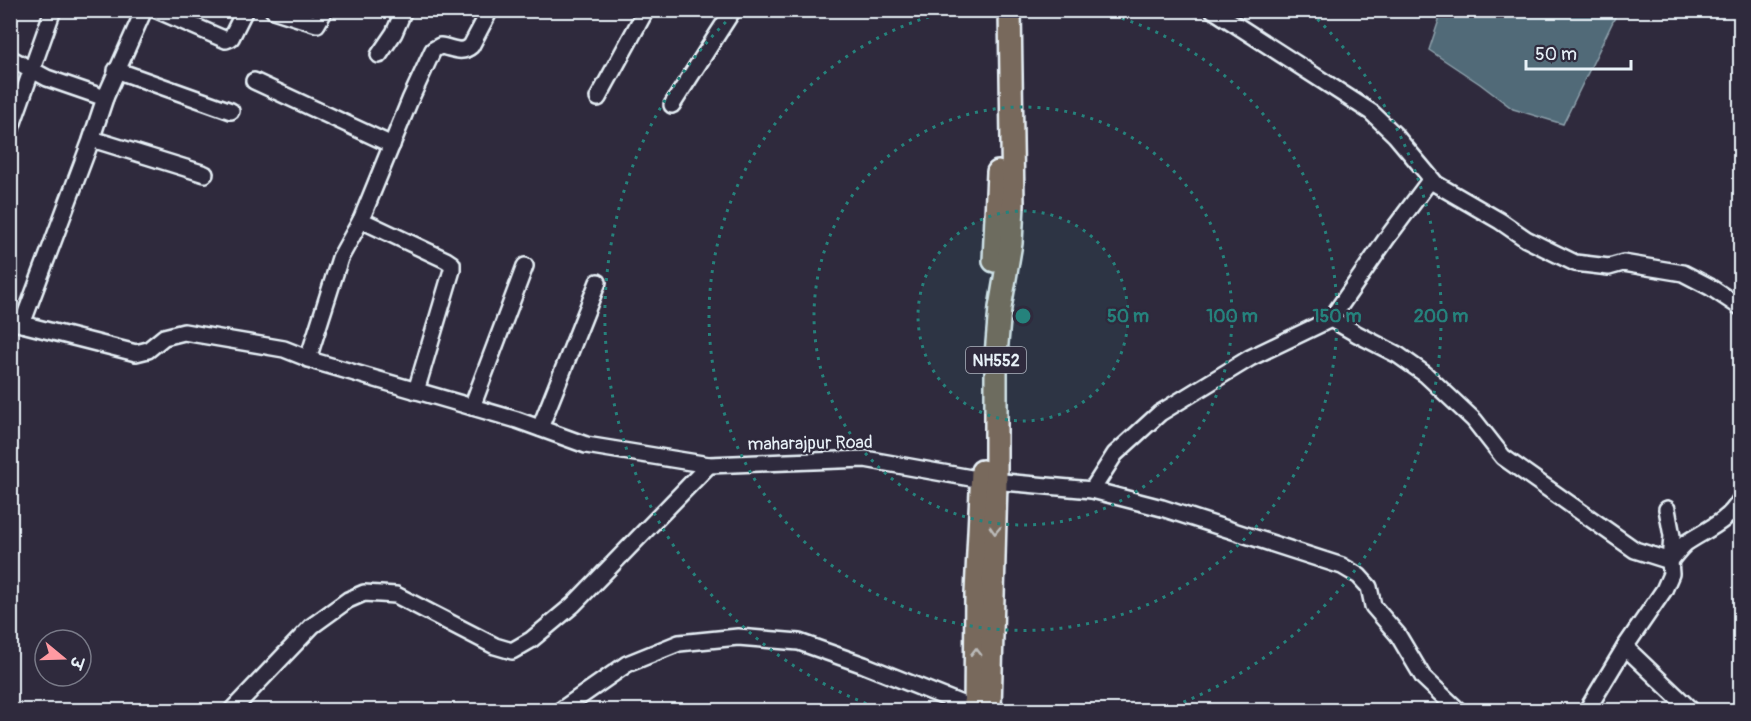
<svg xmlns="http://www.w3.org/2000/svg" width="1751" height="721" font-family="Pangolin,'Playpen Sans Deva',sans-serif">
<rect width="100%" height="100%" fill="#2f2a3d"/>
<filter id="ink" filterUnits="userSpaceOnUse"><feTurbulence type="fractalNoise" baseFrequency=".0167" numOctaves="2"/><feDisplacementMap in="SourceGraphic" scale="12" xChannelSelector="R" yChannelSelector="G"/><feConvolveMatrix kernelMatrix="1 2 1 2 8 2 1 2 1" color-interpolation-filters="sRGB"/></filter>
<g filter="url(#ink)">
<polygon fill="#516a78" stroke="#8da0ab" stroke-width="1.5" points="1442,11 1442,10 1618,11 1563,124 1513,109 1480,84 1429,50"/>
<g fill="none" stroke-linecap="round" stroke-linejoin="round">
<g stroke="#e8f1f8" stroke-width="20">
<g id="minor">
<polyline points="157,10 226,40 231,38 245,10"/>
<polyline points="273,10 317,24 325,10"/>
<polyline points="1213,10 1371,112 1395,135 1436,184 1500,221 1526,239 1575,263 1609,267 1623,263 1683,273 1710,287 1740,307"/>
<polyline points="379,55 394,33 404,10"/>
<polyline points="10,58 47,78 105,98"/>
<polyline points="116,70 231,111"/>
<polyline points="254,81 392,145"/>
<polyline points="598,98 646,10"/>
<polyline points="672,105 733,10"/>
<polyline points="10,131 53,10"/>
<polyline points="92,139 205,174"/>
<polyline points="361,220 446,260 452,264 452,270 416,391"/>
<path d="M1331 319 1357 334 1398 355 1425 374 1474 420 1503 457 1520 469 1635 550 1670 561C1675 555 1680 548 1686 543 1707 529 1728 522 1740 500"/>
<polyline points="10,321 136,353 148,350 164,337 184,332 284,349 317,362 517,420 586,445 709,465 865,459 982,480 1092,490 1115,454 1160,413 1250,358 1331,319 1387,238 1431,179"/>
<polyline points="22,324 90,143 105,98 144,10"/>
<path d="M308 359 340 258 361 220 410 100 433 50 440 46C451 47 461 55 471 46L490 10"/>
<polyline points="472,407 525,266"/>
<polyline points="540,428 598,282"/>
<polyline points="1092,490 1162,508 1342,566 1359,576 1369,587 1373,606 1398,635 1423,677 1458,710"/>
<polyline points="1625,647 1691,710"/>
<polyline points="232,710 312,626 348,600 364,593 396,595 495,646 512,651 531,640 573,605 709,465"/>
<polyline points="561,710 627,664 679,643 738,637 799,642 864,665 977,710"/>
<polyline points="1587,710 1625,647 1664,590 1671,574 1670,561 1672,536 1667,509"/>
</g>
</g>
<g stroke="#e8f1f8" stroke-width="26">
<g id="highway">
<polyline points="994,261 998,172"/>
<polyline points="975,710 976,593 982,471"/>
<polyline points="990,710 996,481 996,355 1000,308 1011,243 1013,205 1010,10"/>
</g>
</g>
<use href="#minor" stroke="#2f2a3d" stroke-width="15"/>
<use href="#highway" stroke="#78695c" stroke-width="21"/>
</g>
<defs><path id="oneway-chevron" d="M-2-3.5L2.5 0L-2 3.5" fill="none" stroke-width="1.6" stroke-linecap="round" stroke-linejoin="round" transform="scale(1.5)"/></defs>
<g stroke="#bbbbba">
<use href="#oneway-chevron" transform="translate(995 530) rotate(92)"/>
<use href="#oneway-chevron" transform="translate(976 652) rotate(-90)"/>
</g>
</g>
<circle cx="1023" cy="316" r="105" fill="#25827c" fill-opacity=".12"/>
<g fill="none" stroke="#25827c" stroke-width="3" stroke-dasharray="3 6">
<circle cx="1023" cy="316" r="105"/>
<circle cx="1023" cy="316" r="209"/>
<path d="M1096 11A314 314 0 1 1 950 11"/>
<path d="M883 710A418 418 0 0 1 735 13M1311 13A418 418 0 0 1 1163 710"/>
</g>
<g text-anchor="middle" stroke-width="4.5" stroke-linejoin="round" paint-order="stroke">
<rect fill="#2f2a3d" stroke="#b0b5c0" stroke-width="1.5" x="966" y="347" width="60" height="26" rx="4.5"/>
<g font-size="16" font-weight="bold" fill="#e8f1f8">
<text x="996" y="366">NH552</text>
</g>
<g font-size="18" fill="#e8f1f8" stroke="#2f2a3d">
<text transform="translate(810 443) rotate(-1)" y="6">maharajpur Road</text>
</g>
</g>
<circle cx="1023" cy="316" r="9" fill="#25827c" stroke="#2f2a3d" stroke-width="3"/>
<g font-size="18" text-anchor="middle" font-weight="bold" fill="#25827c" stroke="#2f2a3d" stroke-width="4.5" stroke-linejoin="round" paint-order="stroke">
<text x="1128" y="322">50 m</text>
<text x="1232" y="322">100 m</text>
<text x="1337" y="322">150 m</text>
<text x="1441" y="322">200 m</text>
</g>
<rect width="1751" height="721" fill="none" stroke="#2f2a3d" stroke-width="36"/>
<rect x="18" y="18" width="1715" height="685" fill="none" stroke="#e8f1f8" stroke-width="2" filter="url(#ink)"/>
<g transform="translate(63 658) rotate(109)"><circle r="28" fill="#2f2a3d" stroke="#797a88" stroke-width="1.5"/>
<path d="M0-4.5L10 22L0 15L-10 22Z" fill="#ff9aa2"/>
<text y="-9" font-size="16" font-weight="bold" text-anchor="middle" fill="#e8f1f8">उ</text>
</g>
<path d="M1526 60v9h105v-9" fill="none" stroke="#e8f1f8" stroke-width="3"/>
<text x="1535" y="60" font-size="18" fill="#e8f1f8" stroke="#2f2a3d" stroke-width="4.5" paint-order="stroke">50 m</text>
</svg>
